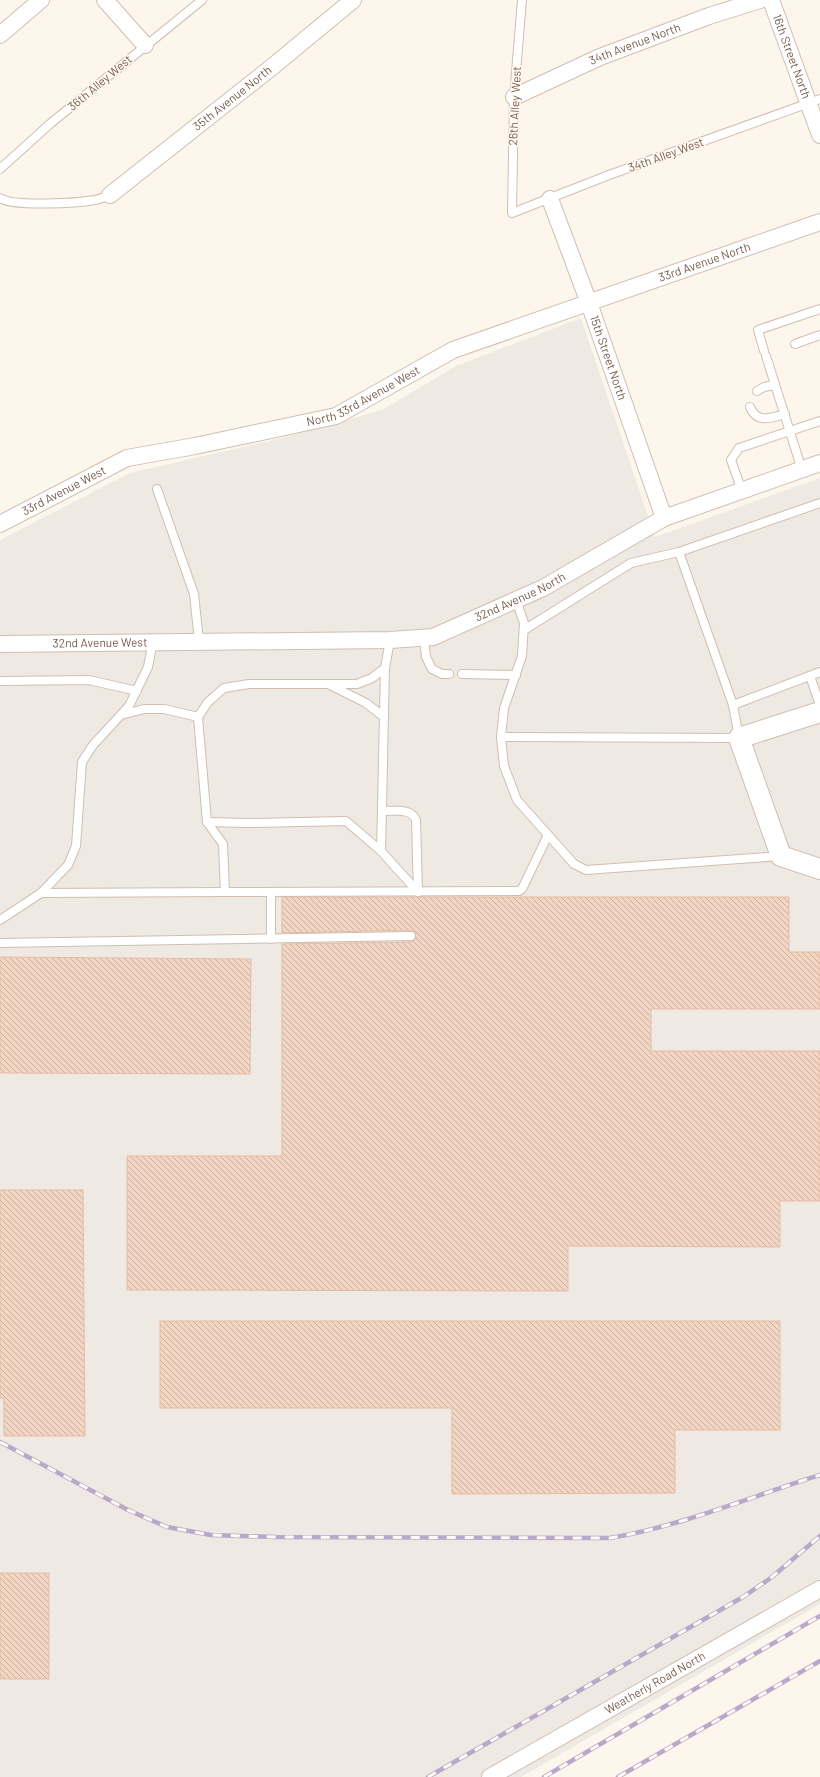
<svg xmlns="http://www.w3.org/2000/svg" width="820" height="1777" font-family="Barlow,sans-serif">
<defs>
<pattern id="building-back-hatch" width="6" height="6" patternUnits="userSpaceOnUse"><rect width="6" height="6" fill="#f3d5c3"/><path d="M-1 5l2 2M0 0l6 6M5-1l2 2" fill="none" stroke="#cab0a1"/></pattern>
</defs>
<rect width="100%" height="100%" fill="#fdf6ec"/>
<polygon fill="#efe9e4" points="581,318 655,537 820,478 820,1604 521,1777 0,1777 0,540 130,473 282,438 382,410 456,366"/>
<g fill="url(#building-back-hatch)" stroke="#e6bba3">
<polygon points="282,897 789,897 789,952 820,952 820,1009 651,1009 651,1051 820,1051 820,1201 780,1201 780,1247 568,1246 568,1291 127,1290 127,1156 282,1156 282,944 411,942 416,938 415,933 411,930 282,933"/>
<polygon points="0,957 251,959 250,1074 0,1073"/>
<polygon points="0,1190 83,1190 85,1436 4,1436 4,1398 0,1398"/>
<polygon points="160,1321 780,1321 780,1430 675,1430 675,1493 452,1494 452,1408 160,1408"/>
<rect x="0" y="1573" width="49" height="106"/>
</g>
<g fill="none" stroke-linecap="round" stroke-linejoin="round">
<g stroke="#d1beb0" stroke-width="10">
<g id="service">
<polyline points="522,0 514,97 512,213 609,175 820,99"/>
<polyline points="0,169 51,123 202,0"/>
<path d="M0 198C13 207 78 203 95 200 100 199 105 197 110 195"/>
<polyline points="795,344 820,335"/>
<polyline points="764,351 758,330 820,309"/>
<polyline points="766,356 802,470"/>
<polyline points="757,391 764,387 775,385"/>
<path d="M750 407C757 424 771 418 785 414"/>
<polyline points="157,489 194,594 199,641"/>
<polyline points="742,491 731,460 739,448 820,421"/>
<polyline points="679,552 820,503"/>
<polyline points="516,600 524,623 522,656 504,708 501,737 504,766 517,800 574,864 586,870 781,856"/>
<polyline points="424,638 426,657 432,669 442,674 449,674"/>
<path d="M390 640 385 668 382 808 385 811C397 811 411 808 416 820L418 892"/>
<polyline points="385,668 372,678 357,684 249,684 224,688 208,702 198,717 207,822 223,844 225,892 519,891 522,889 548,835"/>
<polyline points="462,674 516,675"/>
<polyline points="810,676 820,705"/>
<polyline points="0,681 89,680 137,691"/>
<polyline points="330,685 366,703 384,717"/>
<polyline points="733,705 820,672"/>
<polyline points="121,715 144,709 164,709 198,717"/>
<polyline points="501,737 739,738 733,705 679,552 631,563 524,630"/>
<polyline points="207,822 249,823 346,821 381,851 418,892"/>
<polyline points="381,851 382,808"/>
<polyline points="41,893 225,892"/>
<polyline points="0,920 41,893 68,865 76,846 82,762 93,745 129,706 148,667 153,641"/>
<polyline points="271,939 271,892"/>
<polyline points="0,943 411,936"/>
</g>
</g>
<g stroke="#d1beb0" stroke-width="18">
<g id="minor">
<polyline points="105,0 145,45"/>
<path id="s1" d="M771 0 820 135"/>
<polyline points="0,35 41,0"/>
<path id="s2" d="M514 97 600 57 709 16 760 0"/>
<path id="s3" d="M110 195 272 67 353 0"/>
<path id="s4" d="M550 199 589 303 664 518"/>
<path id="s5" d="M0 524 127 458 195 446 336 416 453 350 820 222"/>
<path id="s6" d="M0 644 390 640 433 637 543 588 664 518 820 463"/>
<path id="s7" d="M490 1777 820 1589"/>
</g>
</g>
<g stroke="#d1beb0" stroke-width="22">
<polyline id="tertiary" points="820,712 739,738 781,856 820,869"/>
</g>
<use href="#service" stroke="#fff" stroke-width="8"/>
<use href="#minor" stroke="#fff" stroke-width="16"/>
<use href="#tertiary" stroke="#fff" stroke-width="20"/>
<g stroke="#b9a8c9" stroke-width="4.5">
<g id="rail">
<path d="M0 1442 128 1510 167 1527 211 1535 275 1537 610 1538C682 1526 750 1497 820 1475"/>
<polyline points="428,1777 743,1597 772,1577 820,1536"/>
<polyline points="544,1777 820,1616"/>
<polyline points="618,1777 820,1661"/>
</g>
</g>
<use href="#rail" stroke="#fffaf3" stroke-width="3" stroke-dasharray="9" stroke-linecap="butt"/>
</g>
<g text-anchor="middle" stroke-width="3" stroke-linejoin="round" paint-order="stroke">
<g font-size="12" fill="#7a5c4d" stroke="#fffaf3">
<text dy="4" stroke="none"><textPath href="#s2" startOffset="132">34th Avenue North</textPath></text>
<text dy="4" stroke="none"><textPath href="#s1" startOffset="60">16th Street North</textPath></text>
<text transform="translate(100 83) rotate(-40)" y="4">36th Alley West</text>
<text dy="4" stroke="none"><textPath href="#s3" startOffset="156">35th Avenue North</textPath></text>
<text transform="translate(515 106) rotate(-87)" y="4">26th Alley West</text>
<text transform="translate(666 155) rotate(-20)" y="4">34th Alley West</text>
<text dy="4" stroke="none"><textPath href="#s5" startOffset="757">33rd Avenue North</textPath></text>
<text dy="4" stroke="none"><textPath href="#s4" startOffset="169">15th Street North</textPath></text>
<text dy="4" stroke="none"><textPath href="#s5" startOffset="389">North 33rd Avenue West</textPath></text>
<text dy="4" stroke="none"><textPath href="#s5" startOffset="72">33rd Avenue West</textPath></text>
<text dy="4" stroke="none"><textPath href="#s6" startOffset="529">32nd Avenue North</textPath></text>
<text dy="4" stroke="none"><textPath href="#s6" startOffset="100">32nd Avenue West</textPath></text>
<text dy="4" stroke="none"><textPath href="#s7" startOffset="190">Weatherly Road North</textPath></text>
</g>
</g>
</svg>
